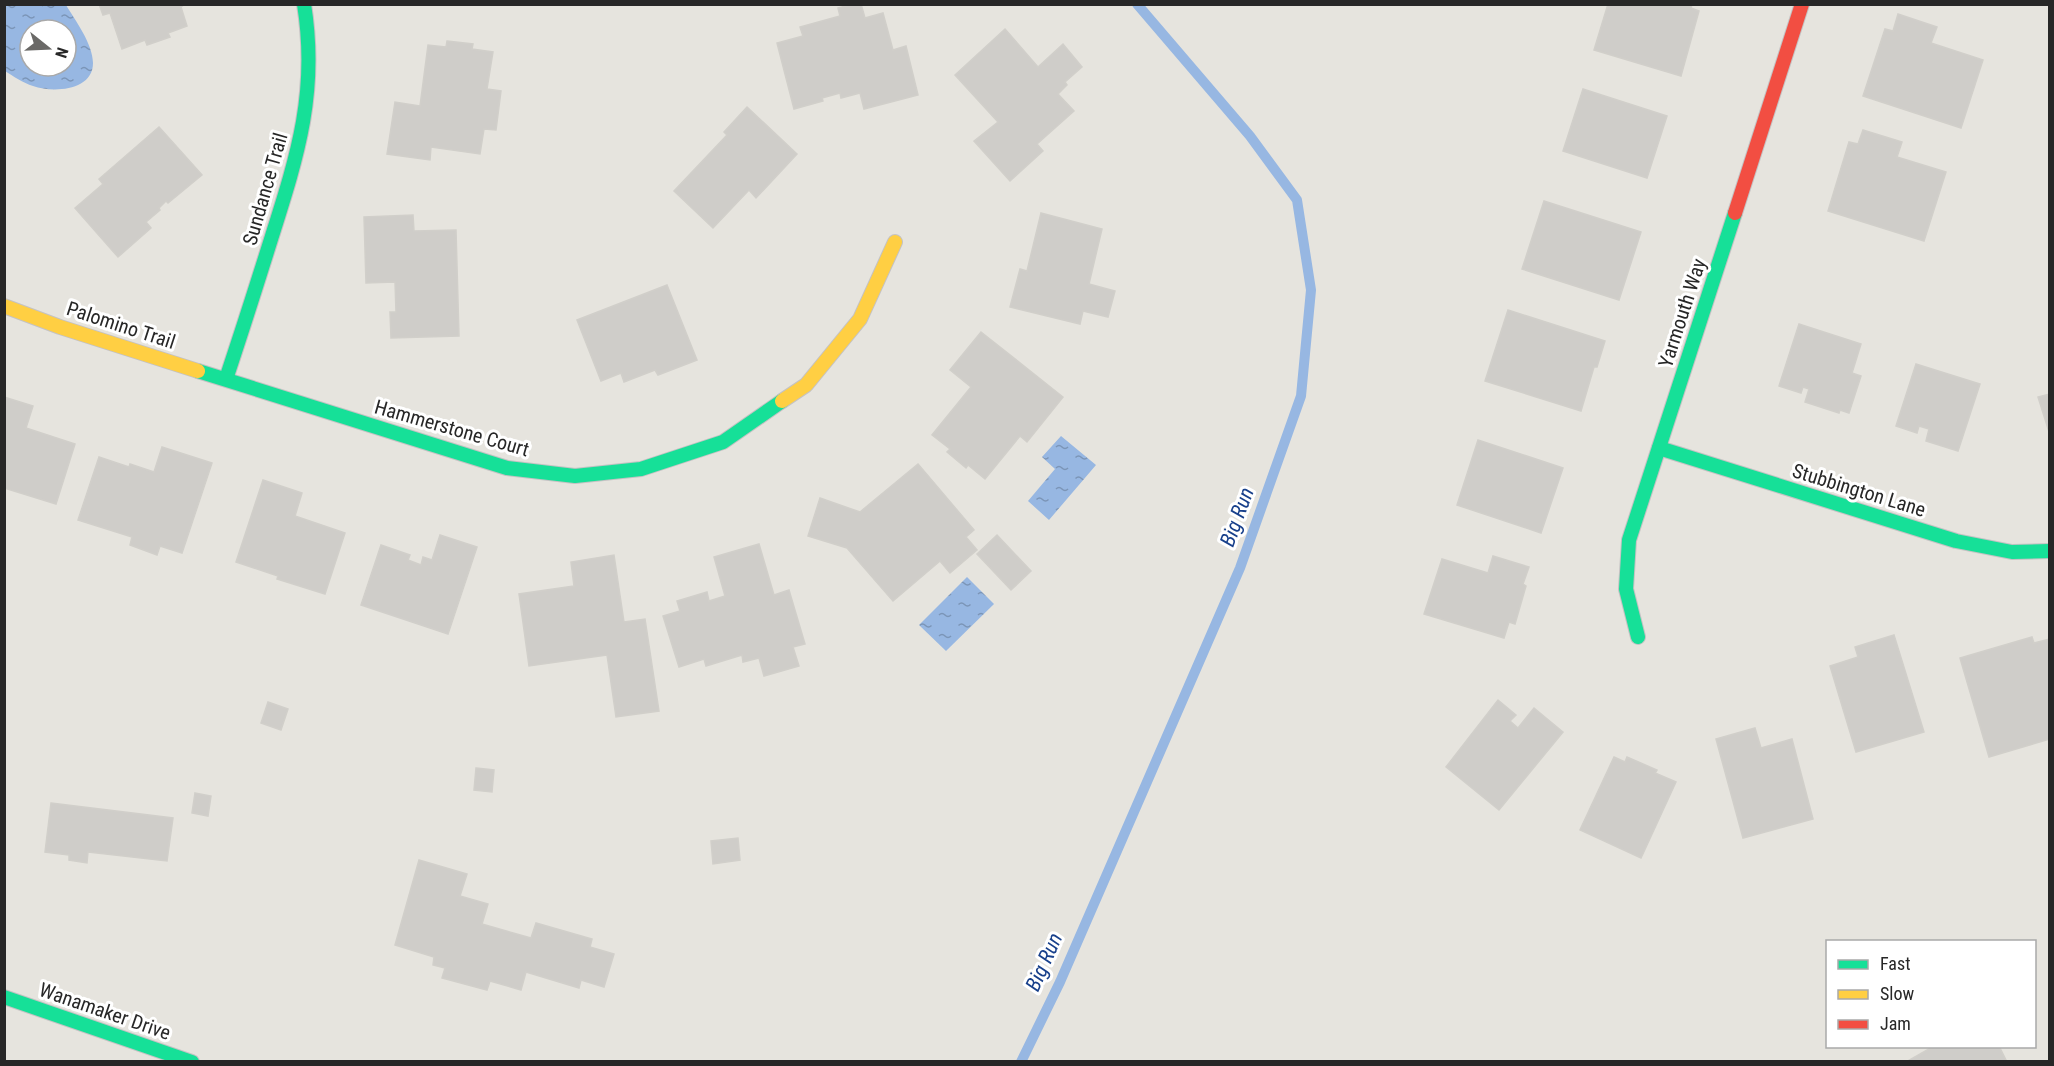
<svg xmlns="http://www.w3.org/2000/svg" width="2054" height="1066" font-family="'Roboto Condensed',sans-serif">
<defs>
<pattern id="water-ripples" width="26" height="14" patternUnits="userSpaceOnUse" patternTransform="scale(1.5)"><rect width="26" height="14" fill="#97b7e2"/><path d="M2 4q2-2 4 0t4 0M15 11q2-2 4 0t4 0" fill="none" stroke="#7b95b7"/></pattern>
</defs>
<rect width="100%" height="100%" fill="#e6e4de"/>
<g fill="url(#water-ripples)" fill-rule="evenodd">
<path d="M5 4 66 5C75 20 93 44 93 63 93 91 53 93 33 86 23 83 13 76 5 71ZM30 30H66V66H30Z"/>
<polygon points="1061,436 1096,465 1049,520 1028,501 1055,469 1042,457"/>
<polygon points="967,577 994,604 946,651 919,625"/>
</g>
<g fill="none" stroke-linecap="round" stroke-linejoin="round">
<polyline stroke="#97b7e2" stroke-width="10" points="1021,1062 1060,982 1240,568 1301,396 1311,290 1297,200 1250,136 1137,4"/>
</g>
<g fill="#cfcdc9" stroke="#d1cfca" stroke-width="1.5">
<polygon points="99,4 185,4 181,7 187,26 168,33 170,37 147,45 145,40 122,49 110,13 103,15"/>
<polygon points="853,4 861,4 865,18 883,13 893,50 906,46 918,95 864,109 860,93 841,98 840,93 822,98 823,101 794,109 777,43 803,36 800,27 840,16 838,8"/>
<polygon points="1608,4 1692,4 1691,8 1699,11 1681,76 1594,50"/>
<polygon points="1898,14 1937,27 1931,43 1983,60 1961,128 1863,96 1885,29 1893,31"/>
<polygon points="1005,29 1038,67 1063,44 1082,67 1065,82 1067,85 1058,94 1074,111 1037,144 1043,151 1010,181 974,141 998,122 955,75"/>
<polygon points="447,41 473,44 472,49 493,52 487,89 501,91 496,130 484,129 480,154 431,147 430,160 387,154 395,102 420,106 428,45 446,47"/>
<polygon points="1583,89 1667,116 1647,178 1563,151"/>
<polygon points="747,107 797,154 756,198 749,190 713,228 674,191 727,135 724,132"/>
<polygon points="159,127 202,175 168,203 166,201 159,208 160,210 146,222 151,228 118,257 75,208 103,184 99,179"/>
<polygon points="1863,130 1902,142 1897,157 1946,172 1924,241 1828,211 1849,142 1858,144"/>
<polygon points="1544,201 1641,232 1619,300 1522,269"/>
<polygon points="1041,213 1102,229 1089,284 1115,291 1108,317 1083,311 1080,324 1010,307 1020,269 1027,271"/>
<polygon points="413,215 414,231 456,230 459,336 391,338 390,312 396,312 395,282 366,283 364,217"/>
<polygon points="667,285 697,360 658,375 655,370 624,382 621,373 601,381 577,320"/>
<polygon points="1508,310 1605,341 1597,367 1594,367 1581,411 1485,381"/>
<polygon points="1799,324 1861,344 1852,373 1861,376 1849,413 1840,410 1839,413 1805,402 1809,389 1803,387 1801,393 1779,386"/>
<polygon points="981,332 1063,397 1027,442 1020,436 985,479 968,465 966,468 947,452 950,449 932,435 971,387 950,370"/>
<polygon points="1916,364 1980,384 1958,451 1926,441 1929,429 1919,426 1917,433 1896,426"/>
<polygon points="2050,394 2050,435 2038,397"/>
<polygon points="4,397 33,406 26,428 75,444 56,504 4,488"/>
<polygon points="1478,440 1563,468 1541,533 1457,505"/>
<polygon points="162,447 212,463 182,553 160,546 157,555 130,545 132,537 78,520 99,457 129,467 130,464 154,472"/>
<polygon points="918,464 974,530 966,537 977,550 950,573 940,561 893,601 847,548 808,536 820,498 860,512"/>
<polygon points="263,480 302,493 295,516 345,533 325,594 277,579 278,576 236,562"/>
<polygon points="440,535 477,547 448,634 361,605 381,545 410,555 408,560 421,565 423,557 432,560"/>
<polygon points="997,535 1031,571 1011,590 977,554"/>
<polygon points="759,544 774,595 789,590 805,644 793,647 799,666 764,676 759,658 743,662 742,655 706,666 704,659 679,667 663,616 680,611 677,601 707,592 709,601 725,596 714,557"/>
<polygon points="614,555 624,622 645,619 659,711 616,717 607,655 529,666 519,594 574,586 571,562"/>
<polygon points="1493,556 1529,567 1523,584 1526,586 1515,624 1509,622 1504,638 1424,614 1442,559 1488,573"/>
<polygon points="1894,635 1924,732 1856,752 1830,666 1858,657 1855,647"/>
<polygon points="2032,637 2034,643 2050,639 2050,739 1989,757 1960,658"/>
<polygon points="1498,700 1516,715 1510,721 1518,728 1534,708 1563,732 1499,810 1446,767"/>
<polygon points="268,702 288,709 281,730 261,723"/>
<polygon points="1755,728 1761,748 1792,739 1813,819 1743,838 1716,739"/>
<polygon points="1614,757 1625,762 1627,757 1657,770 1655,773 1676,782 1641,858 1580,830"/>
<polygon points="476,768 494,770 492,792 474,790"/>
<polygon points="195,793 211,796 208,816 192,813"/>
<polygon points="51,803 173,818 167,861 88,852 87,863 69,860 69,855 45,852"/>
<polygon points="738,838 740,860 713,864 711,841"/>
<polygon points="419,860 467,874 460,896 488,904 482,924 531,938 536,923 592,939 590,947 614,954 604,987 581,980 579,988 526,972 521,990 490,981 487,990 442,978 445,968 433,965 434,957 395,945"/>
<polygon points="1934,1046 1999,1046 2007,1062 1906,1062"/>
</g>
<g fill="none" stroke-linecap="round" stroke-linejoin="round">
<g stroke="#c4c2c3" stroke-width="16">
<g id="fast">
<polyline points="198,371 507,468 575,476 641,469 723,442 782,401"/>
<path d="M226 379C242 331 257 284 272 236 298 154 318 91 304 4"/>
<polyline points="1659,448 1956,541 2012,552 2050,551"/>
<polyline points="1638,637 1626,589 1629,540 1735,213"/>
<polyline points="4,997 192,1062"/>
</g>
</g>
<g stroke="#c4c2c3" stroke-width="16">
<g id="slow">
<polyline points="4,306 60,327 198,371"/>
<polyline points="782,401 806,385 860,319 895,242"/>
</g>
</g>
<g stroke="#c4c2c3" stroke-width="16">
<polyline id="jam" points="1735,213 1802,4"/>
</g>
<use href="#fast" stroke="#16e098" stroke-width="14"/>
<use href="#slow" stroke="#ffcf43" stroke-width="14"/>
<use href="#jam" stroke="#f24e42" stroke-width="14"/>
</g>
<g text-anchor="middle" stroke-width="6" stroke-linejoin="round" paint-order="stroke">
<g font-size="20" fill="#272727" stroke="#fff">
<text transform="translate(265 189) rotate(-74)" y="7">Sundance Trail</text>
<text transform="translate(1682 313) rotate(-72)" y="7">Yarmouth Way</text>
<text transform="translate(121 325) rotate(18)" y="7">Palomino Trail</text>
<text transform="translate(452 428) rotate(16)" y="7">Hammerstone Court</text>
<text transform="translate(1859 490) rotate(17)" y="7">Stubbington Lane</text>
<text transform="translate(105 1011) rotate(19)" y="7">Wanamaker Drive</text>
</g>
<g font-size="21" font-style="italic" fill="#18408b" stroke="#fff">
<text transform="translate(1237 517) rotate(-70)" y="7">Big Run</text>
<text transform="translate(1044 962) rotate(-66)" y="7">Big Run</text>
</g>
</g>
<rect width="2054" height="1066" fill="none" stroke="#272727" stroke-width="12"/>
<rect x="1826" y="940" width="210" height="108" fill="#ffffff" stroke="#a9a9a9" stroke-width="1.5"/>
<rect x="1838" y="960" width="30" height="9" fill="#16e098" stroke="#a9a9a9" stroke-width="1.5"/>
<text x="1880" y="970" font-size="18" fill="#272727">Fast</text>
<rect x="1838" y="990" width="30" height="9" fill="#ffcf43" stroke="#a9a9a9" stroke-width="1.5"/>
<text x="1880" y="1000" font-size="18" fill="#272727">Slow</text>
<rect x="1838" y="1020" width="30" height="9" fill="#f24e42" stroke="#a9a9a9" stroke-width="1.5"/>
<text x="1880" y="1030" font-size="18" fill="#272727">Jam</text>
<g transform="translate(48 48) rotate(108)"><circle r="28" fill="#ffffff" stroke="#a9a9a9" stroke-width="1.5"/>
<path d="M0-4.5L10 22L0 15L-10 22Z" fill="#6a6967"/>
<text y="-9" font-size="16" font-weight="bold" text-anchor="middle" fill="#272727">N</text>
</g>
</svg>
